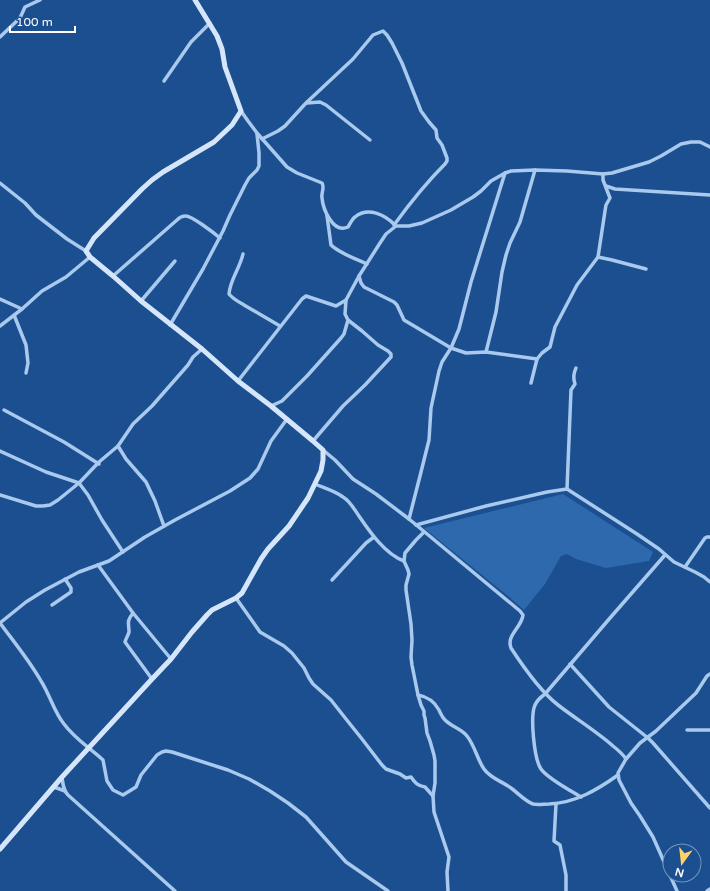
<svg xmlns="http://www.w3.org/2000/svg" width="710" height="891" font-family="'Varela Round',sans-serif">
<rect width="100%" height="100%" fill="#1b4f8f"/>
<polygon fill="#2e69ad" points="563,494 653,552 649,561 606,568 576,559 567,554 561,556 545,584 524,610 508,596 424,528"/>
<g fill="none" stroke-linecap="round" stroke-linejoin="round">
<g stroke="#a9c9ee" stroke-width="3.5">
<polyline points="0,37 20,18 25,7 40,0"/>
<polyline points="164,81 191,42 210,23"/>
<polyline points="307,103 320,102 326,105 370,140"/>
<path d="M241 111 248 121 257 133 287 167 297 173 322 183C325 188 321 192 322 198 323 209 333 234 348 227 350 224 352 219 355 217 368 206 385 215 395 225"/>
<path d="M262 139 278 131 285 126 306 103 353 59 373 35 383 31 387 35 392 43 402 63 421 111 429 122 436 130 437 138 442 145 447 158V161L445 164C427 182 410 203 394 225"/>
<polyline points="0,183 25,203 36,215 67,239 86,251"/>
<polyline points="606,186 615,189 710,195"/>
<path d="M327 216 331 245C339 253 356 259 367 264"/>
<path d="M243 254C240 268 230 280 229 294 233 299 239 302 244 305 256 312 268 319 280 326"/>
<polyline points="598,257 612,260 646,269"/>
<path d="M113 276 177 220C179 218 182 216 185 216 191 215 214 233 220 238"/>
<polyline points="359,276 361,283 364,287 394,302 397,305 404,320 451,348 466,353 486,352 537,359"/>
<polyline points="0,299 22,309"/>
<polyline points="141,301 175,261"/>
<polyline points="14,315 26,345 28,363 26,373"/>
<polyline points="170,325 203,269 223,231 230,215 245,185 249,178 257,170 259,166 259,153 257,134"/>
<polyline points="0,326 22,309 42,291 66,277 90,257"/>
<polyline points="486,352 496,312 502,272 506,255 510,243 520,222 535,170"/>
<polyline points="238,381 302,299 306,296 336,306 346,300 359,276 380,243 386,234 396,226 409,226 422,223 451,210 473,197 481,191 491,181 505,173 511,171 535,170 567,171 603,174 612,173 649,162 661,156 681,144 691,142 700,142 710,147"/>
<polyline points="531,383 537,359 542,353 550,347 555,327 577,285 598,257 605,211 606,205 610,198 603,180 603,174"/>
<polyline points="271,406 282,401 307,376 341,338 344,334 348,320"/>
<polyline points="4,410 64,442 99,464"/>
<path d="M287 419 271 441 258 469 250 478 230 491 175 520 145 537 109 561 79 572 45 590 26 602 0 623C14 642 29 660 41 681 50 695 54 712 64 724 75 739 90 748 103 760L107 781 113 790 123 795 136 787 141 775 157 755 162 752 166 751 172 752 228 770 249 779 270 791 288 803 306 817 346 862 388 891"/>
<polyline points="313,441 343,406 365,385 391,357 391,354 388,351 378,345 362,331 348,320 345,314 346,300"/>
<polyline points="118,446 126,459 146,482 155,501 164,526"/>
<path d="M323 450 335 460 353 479 376 494 409 519 520 611 523 615C522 627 506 635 511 648 524 668 540 691 558 705 576 719 596 731 613 746 618 750 623 754 626 759L618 773 619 780 631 803 640 816 653 837 677 891"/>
<polyline points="0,451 46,472 79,483 88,495 102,520 123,552"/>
<path d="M315 484C324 488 335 491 343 497 350 501 354 509 359 516 370 532 385 554 404 561"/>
<path d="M567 489 571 390 575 384C573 378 573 374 576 368"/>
<polyline points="0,495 36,506 43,506 50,505 58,500 79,483 99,462 118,446 133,424 152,406 188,365 193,357 202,349"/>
<polyline points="409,519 420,476 429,440 431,408 439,371 442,362 451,348 459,329 471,282 505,173"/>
<polyline points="416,525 486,506 547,492 567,489 637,534 659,549 674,562 695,572 704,577 710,582"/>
<polyline points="424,532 416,540 405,553 404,561 408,570 409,574 406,585 406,590 411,624 412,640 411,657 412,665 418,695 421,705 424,711 424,715 425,718 427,733 430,741 434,755 435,761 435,783 433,796 434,812 449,857 447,872 448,891"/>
<polyline points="98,565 133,613 171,659"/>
<polyline points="685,567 705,538 707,537 710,537"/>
<polyline points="332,580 366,543 374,537"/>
<path d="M236 598 260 632 284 646 292 653 304 668 309 678 313 684 331 700 346 719 362 739 382 765 386 769 400 774 406 778 411 777C415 783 418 786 425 787L433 796"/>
<polyline points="52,605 71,592 71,588 65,579"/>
<path d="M133 613C126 622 129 623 129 632 128 636 126 638 125 642L152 679"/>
<polyline points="570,664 609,707 648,738 653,743 710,808"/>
<path d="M418 695C428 697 434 701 439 710 441 714 442 717 445 720 452 727 462 729 467 736 475 746 477 759 484 769 490 778 503 782 511 788 518 793 525 801 533 804 538 805 544 804 549 804 575 803 597 790 618 775"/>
<polyline points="687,730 710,730"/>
<polyline points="626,759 640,743 656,731 696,693 707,676 710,674"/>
<path d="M62 777C63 784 63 790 68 795L175 891"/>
<polyline points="54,787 65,791"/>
<path d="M581 797C571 791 547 778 541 769 534 759 530 716 535 705 537 700 541 697 545 694L610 618 665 555"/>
<polyline points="556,804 554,841 560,845 566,875 566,891"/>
<polyline points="707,891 710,889"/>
</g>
<polyline stroke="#d6e6fa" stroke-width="5" points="0,849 62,777 152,679 171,659 192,632 207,615 212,610 236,598 242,593 261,559 268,549 289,526 308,498 321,471 323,460 323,450 313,441 271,406 238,381 202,349 141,301 113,276 90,257 86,251 94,238 142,189 152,180 163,172 214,142 232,125 241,111 225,67 222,49 217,36 195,0"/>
</g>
<g transform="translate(682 863) rotate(195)"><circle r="19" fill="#1b4f8f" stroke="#7695bc"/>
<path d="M0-3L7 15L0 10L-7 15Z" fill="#ffd166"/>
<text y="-6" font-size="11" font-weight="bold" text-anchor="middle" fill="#ffffff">N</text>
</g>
<path d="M10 26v6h65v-6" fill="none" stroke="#ffffff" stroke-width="2"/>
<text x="16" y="26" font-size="12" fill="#ffffff" stroke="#1b4f8f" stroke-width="3" paint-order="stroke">100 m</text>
</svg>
